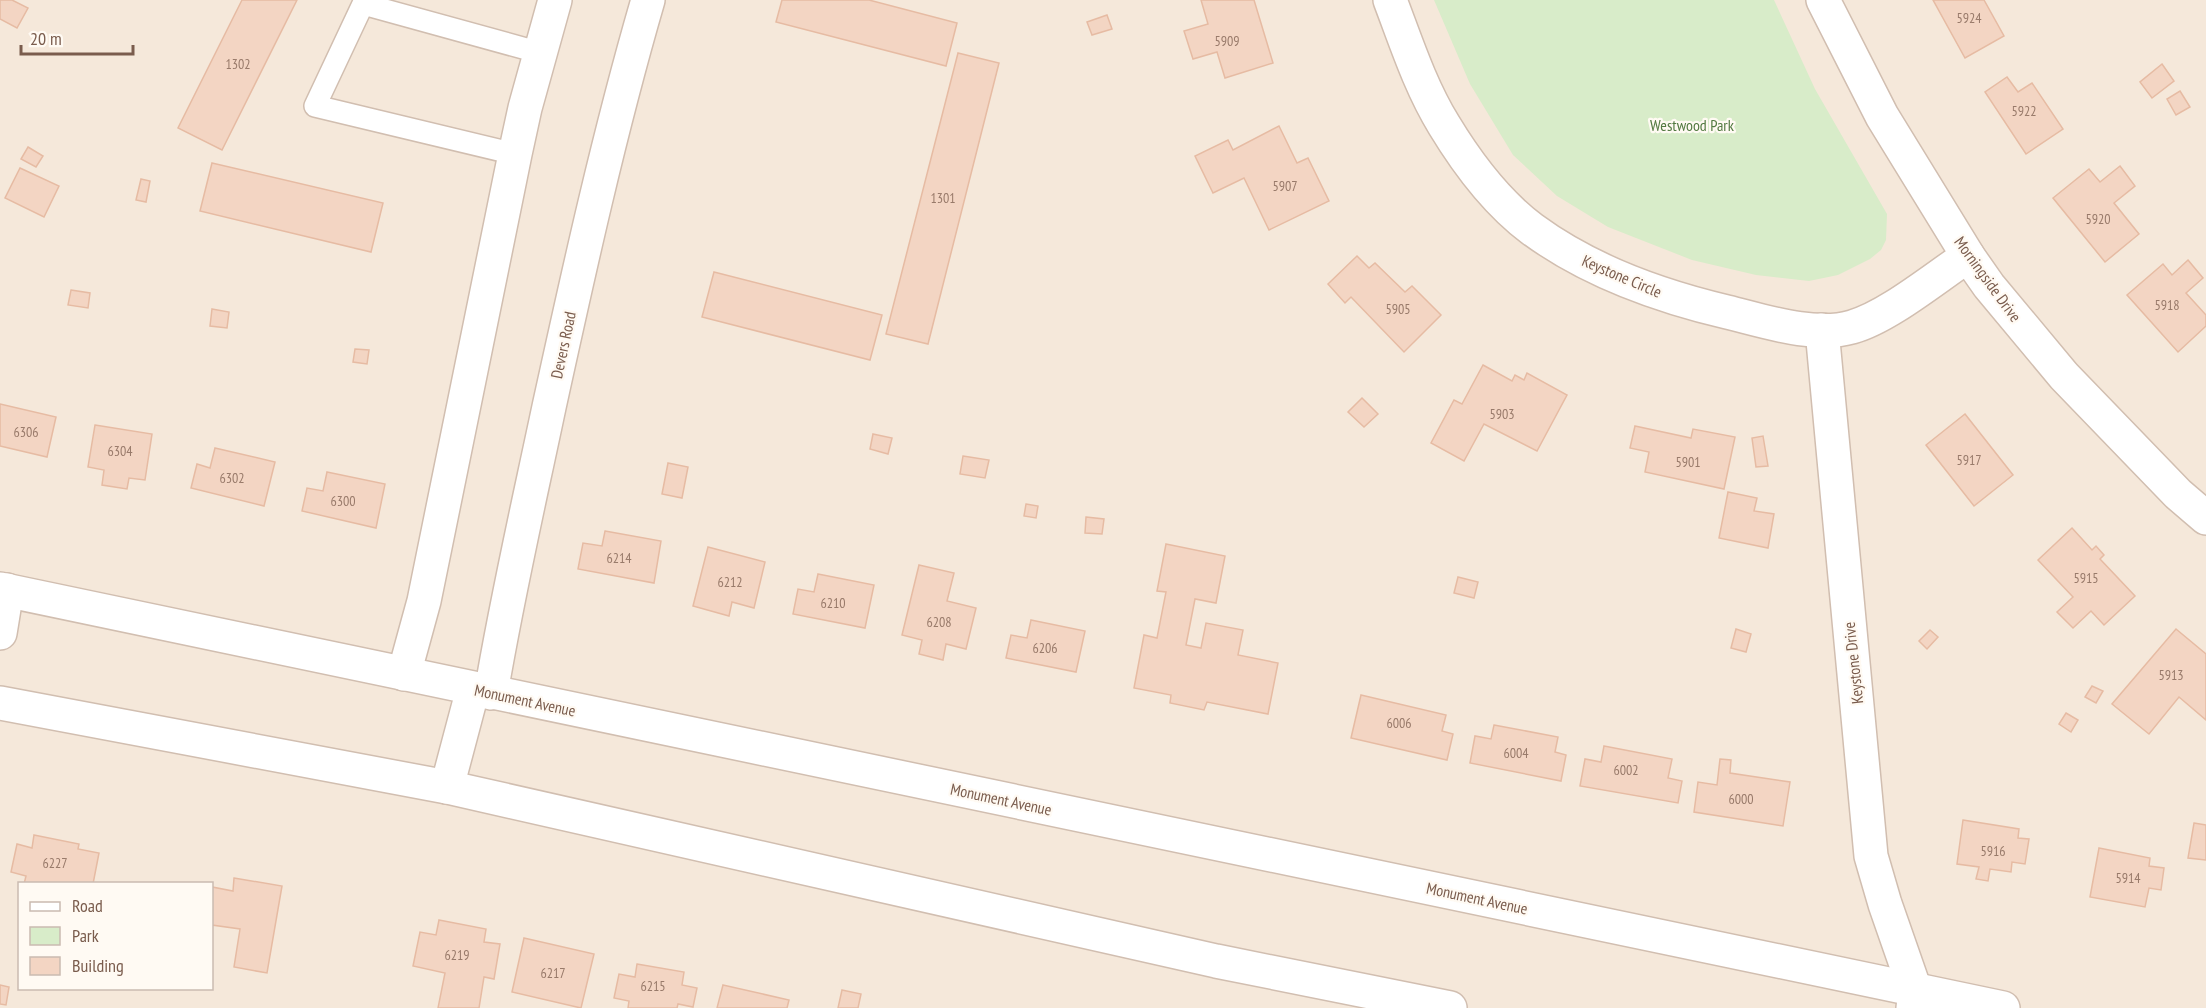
<svg xmlns="http://www.w3.org/2000/svg" width="2206" height="1008" font-family="'PT Sans Narrow',sans-serif">
<rect width="100%" height="100%" fill="#fdf6ec"/>
<path fill="#f5e8da" fill-rule="evenodd" d="M0 0H2206V1008H0ZM20 884H212V988H20Z"/>
<polygon fill="#d8ecc9" points="1434,0 1774,0 1815,89 1887,214 1886,240 1881,250 1870,259 1838,275 1809,281 1756,275 1692,260 1608,227 1557,196 1513,155 1470,84"/>
<g fill="#f3d5c3" stroke="#e6bba3" stroke-width="1.5">
<polygon points="0,0 12,0 28,8 17,28 0,19"/>
<polygon points="242,0 297,0 222,150 178,128"/>
<polygon points="782,0 869,0 957,23 946,66 776,22"/>
<polygon points="1201,0 1254,0 1273,63 1225,78 1217,52 1193,59 1184,31 1208,24"/>
<polygon points="1933,0 1984,0 2004,36 1965,58"/>
<polygon points="1107,15 1112,29 1092,35 1087,22"/>
<polygon points="958,53 999,63 928,344 886,334"/>
<polygon points="2162,64 2174,81 2152,98 2140,82"/>
<polygon points="2007,77 2018,92 2032,83 2063,129 2026,154 1985,92"/>
<polygon points="2180,91 2190,107 2176,115 2167,99"/>
<polygon points="1279,126 1297,163 1308,158 1329,201 1269,230 1244,178 1213,193 1195,156 1228,140 1233,150"/>
<polygon points="28,147 43,156 36,167 21,159"/>
<polygon points="212,163 383,203 371,252 200,211"/>
<polygon points="2120,166 2135,186 2114,203 2139,234 2105,262 2053,198 2089,169 2100,182"/>
<polygon points="20,168 59,186 44,217 5,198"/>
<polygon points="141,179 150,181 146,202 136,200"/>
<polygon points="1357,256 1369,268 1375,263 1405,292 1412,286 1441,315 1404,352 1351,297 1345,303 1328,284"/>
<polygon points="2188,260 2203,278 2186,293 2206,315 2206,326 2178,352 2127,295 2163,264 2172,275"/>
<polygon points="714,272 882,315 870,360 702,317"/>
<polygon points="71,290 90,293 88,308 68,305"/>
<polygon points="212,309 229,312 227,328 210,326"/>
<polygon points="355,349 369,350 367,364 353,362"/>
<polygon points="1483,365 1512,381 1515,375 1524,380 1527,373 1567,395 1537,451 1484,424 1464,461 1431,443 1454,400 1462,404"/>
<polygon points="1362,398 1378,414 1364,427 1348,412"/>
<polygon points="0,404 56,417 47,457 0,446"/>
<polygon points="1965,414 2013,475 1974,506 1926,445"/>
<polygon points="95,425 152,434 145,480 129,478 127,489 102,485 104,470 88,467"/>
<polygon points="1635,426 1691,438 1693,429 1735,437 1724,489 1645,472 1649,452 1630,448"/>
<polygon points="873,434 892,438 888,454 870,449"/>
<polygon points="1763,436 1768,466 1756,467 1752,438"/>
<polygon points="215,448 275,462 264,506 191,488 197,464 210,468"/>
<polygon points="963,456 989,460 985,478 960,474"/>
<polygon points="668,463 688,467 682,498 662,494"/>
<polygon points="327,472 385,484 376,528 302,511 307,488 323,491"/>
<polygon points="1728,492 1757,498 1754,511 1774,514 1768,548 1719,538"/>
<polygon points="1026,504 1038,506 1036,518 1024,516"/>
<polygon points="1086,517 1104,519 1102,534 1085,533"/>
<polygon points="2072,528 2092,550 2096,546 2104,555 2100,559 2135,596 2104,625 2091,611 2073,628 2057,612 2073,597 2038,560"/>
<polygon points="605,531 661,541 654,583 578,569 583,543 602,546"/>
<polygon points="1166,544 1225,556 1216,603 1195,599 1186,645 1201,648 1206,623 1243,630 1238,655 1278,663 1268,714 1207,702 1204,710 1170,703 1171,695 1134,688 1144,635 1157,638 1166,592 1157,591"/>
<polygon points="708,547 765,562 754,608 732,602 729,616 693,606"/>
<polygon points="919,565 954,573 947,601 976,608 966,649 946,644 943,660 919,654 922,640 902,635"/>
<polygon points="818,574 874,585 865,628 793,614 798,589 814,592"/>
<polygon points="1458,577 1478,582 1474,598 1454,593"/>
<polygon points="1031,620 1085,631 1076,672 1006,658 1011,635 1027,638"/>
<polygon points="1736,629 1751,634 1746,652 1731,648"/>
<polygon points="2176,629 2206,654 2206,720 2179,697 2149,734 2112,704"/>
<polygon points="1930,630 1938,637 1927,649 1919,641"/>
<polygon points="2092,686 2103,691 2096,703 2085,697"/>
<polygon points="1361,695 1446,715 1442,731 1453,734 1447,760 1351,738"/>
<polygon points="2066,713 2078,720 2071,732 2059,724"/>
<polygon points="1494,725 1558,737 1555,752 1566,755 1561,781 1470,763 1475,736 1491,739"/>
<polygon points="1604,746 1672,759 1668,778 1682,781 1678,803 1580,786 1585,759 1601,762"/>
<polygon points="1720,759 1731,760 1730,773 1790,782 1783,826 1694,812 1698,782 1717,785"/>
<polygon points="1963,820 2019,829 2018,838 2029,839 2025,864 2012,862 2011,872 1990,869 1988,881 1976,879 1979,867 1957,864"/>
<polygon points="2194,823 2206,825 2206,860 2188,858"/>
<polygon points="34,835 79,844 78,849 99,853 93,884 24,884 26,876 11,872 17,844 32,848"/>
<polygon points="2099,848 2150,858 2149,866 2164,868 2161,890 2149,888 2145,907 2090,897"/>
<polygon points="234,878 282,886 267,973 234,967 240,929 212,925 212,887 233,891"/>
<polygon points="439,920 486,929 484,942 500,944 494,979 484,977 479,1008 438,1008 445,973 413,966 420,932 436,935"/>
<polygon points="524,938 594,954 581,1008 512,992"/>
<polygon points="637,964 684,972 682,985 697,988 693,1007 678,1004 677,1008 628,1008 629,1001 614,998 619,974 635,977"/>
<polygon points="0,985 9,987 6,1005 0,1004"/>
<polygon points="723,985 789,1000 787,1008 717,1008"/>
<polygon points="842,990 861,994 858,1008 838,1008"/>
</g>
<g fill="none" stroke-linecap="round" stroke-linejoin="round">
<g stroke="#d1beb0" stroke-width="24">
<polyline id="service" points="515,154 315,106 363,4 541,53"/>
</g>
<g stroke="#d1beb0" stroke-width="36">
<g id="minor">
<path d="M1390 0C1406 42 1420 86 1444 125 1467 163 1496 202 1532 229 1589 271 1659 296 1727 312 1764 321 1814 338 1852 327 1888 317 1936 277 1968 256"/>
<polyline points="1823,0 1882,116 1968,256 1989,286 2064,376 2178,494 2206,518"/>
<polyline points="1822,330 1871,856 1885,904 1915,990 1913,1008"/>
<polyline points="0,633 7,590"/>
<polyline points="404,674 424,601 515,154 525,108 555,0"/>
<path d="M491 693C507 597 529 502 549 407 579 270 609 134 648 0"/>
</g>
</g>
<g stroke="#d1beb0" stroke-width="36">
<g id="tertiary">
<polyline points="0,589 2003,1008"/>
<polyline points="0,703 447,787 1216,961 1450,1008"/>
<polyline points="447,787 473,689"/>
</g>
</g>
<use href="#service" stroke="#fff" stroke-width="21"/>
<use href="#minor" stroke="#fff" stroke-width="33"/>
<use href="#tertiary" stroke="#fff" stroke-width="33"/>
</g>
<g text-anchor="middle" stroke-width="4.5" stroke-linejoin="round" paint-order="stroke">
<g font-size="14" fill="#987a6a">
<text x="1969" y="23">5924</text>
<text x="1227" y="46">5909</text>
<text x="238" y="69">1302</text>
<text x="2024" y="116">5922</text>
<text x="1285" y="191">5907</text>
<text x="943" y="203">1301</text>
<text x="2098" y="224">5920</text>
<text x="2167" y="310">5918</text>
<text x="1398" y="314">5905</text>
<text x="1502" y="419">5903</text>
<text x="26" y="437">6306</text>
<text x="120" y="456">6304</text>
<text x="1969" y="465">5917</text>
<text x="1688" y="467">5901</text>
<text x="232" y="483">6302</text>
<text x="343" y="506">6300</text>
<text x="619" y="563">6214</text>
<text x="2086" y="583">5915</text>
<text x="730" y="587">6212</text>
<text x="833" y="608">6210</text>
<text x="939" y="627">6208</text>
<text x="1045" y="653">6206</text>
<text x="2171" y="680">5913</text>
<text x="1399" y="728">6006</text>
<text x="1516" y="758">6004</text>
<text x="1626" y="775">6002</text>
<text x="1741" y="804">6000</text>
<text x="1993" y="856">5916</text>
<text x="55" y="868">6227</text>
<text x="2128" y="883">5914</text>
<text x="457" y="960">6219</text>
<text x="553" y="978">6217</text>
<text x="653" y="991">6215</text>
</g>
<g font-size="16" fill="#537a41" stroke="#fffaf3">
<text x="1692" y="131">Westwood Park</text>
</g>
<g font-size="16" fill="#7a5c4d" stroke="#fffaf3">
<text transform="translate(1622 276) rotate(23)" y="6">Keystone Circle</text>
<text transform="translate(1988 279) rotate(54)" y="6">Morningside Drive</text>
<text transform="translate(563 345) rotate(-78)" y="6">Devers Road</text>
<text transform="translate(1853 663) rotate(-96)" y="6">Keystone Drive</text>
<text transform="translate(525 700) rotate(12)" y="6">Monument Avenue</text>
<text transform="translate(1001 799) rotate(12)" y="6">Monument Avenue</text>
<text transform="translate(1477 898) rotate(12)" y="6">Monument Avenue</text>
</g>
</g>
<rect x="18" y="882" width="195" height="108" fill="#fffaf3" stroke="#cabbb1" stroke-width="1.5"/>
<rect x="30" y="902" width="30" height="9" fill="#ffffff" stroke="#cabbb1" stroke-width="1.5"/>
<text x="72" y="912" font-size="18" fill="#7a5c4d">Road</text>
<rect x="30" y="927" width="30" height="18" fill="#d8ecc9" stroke="#cabbb1" stroke-width="1.5"/>
<text x="72" y="942" font-size="18" fill="#7a5c4d">Park</text>
<rect x="30" y="957" width="30" height="18" fill="#f3d5c3" stroke="#cabbb1" stroke-width="1.5"/>
<text x="72" y="972" font-size="18" fill="#7a5c4d">Building</text>
<path d="M21 45v9h112v-9" fill="none" stroke="#7a5c4d" stroke-width="3"/>
<text x="30" y="45" font-size="18" fill="#7a5c4d" stroke="#fffaf3" stroke-width="4.5" paint-order="stroke">20 m</text>
</svg>
